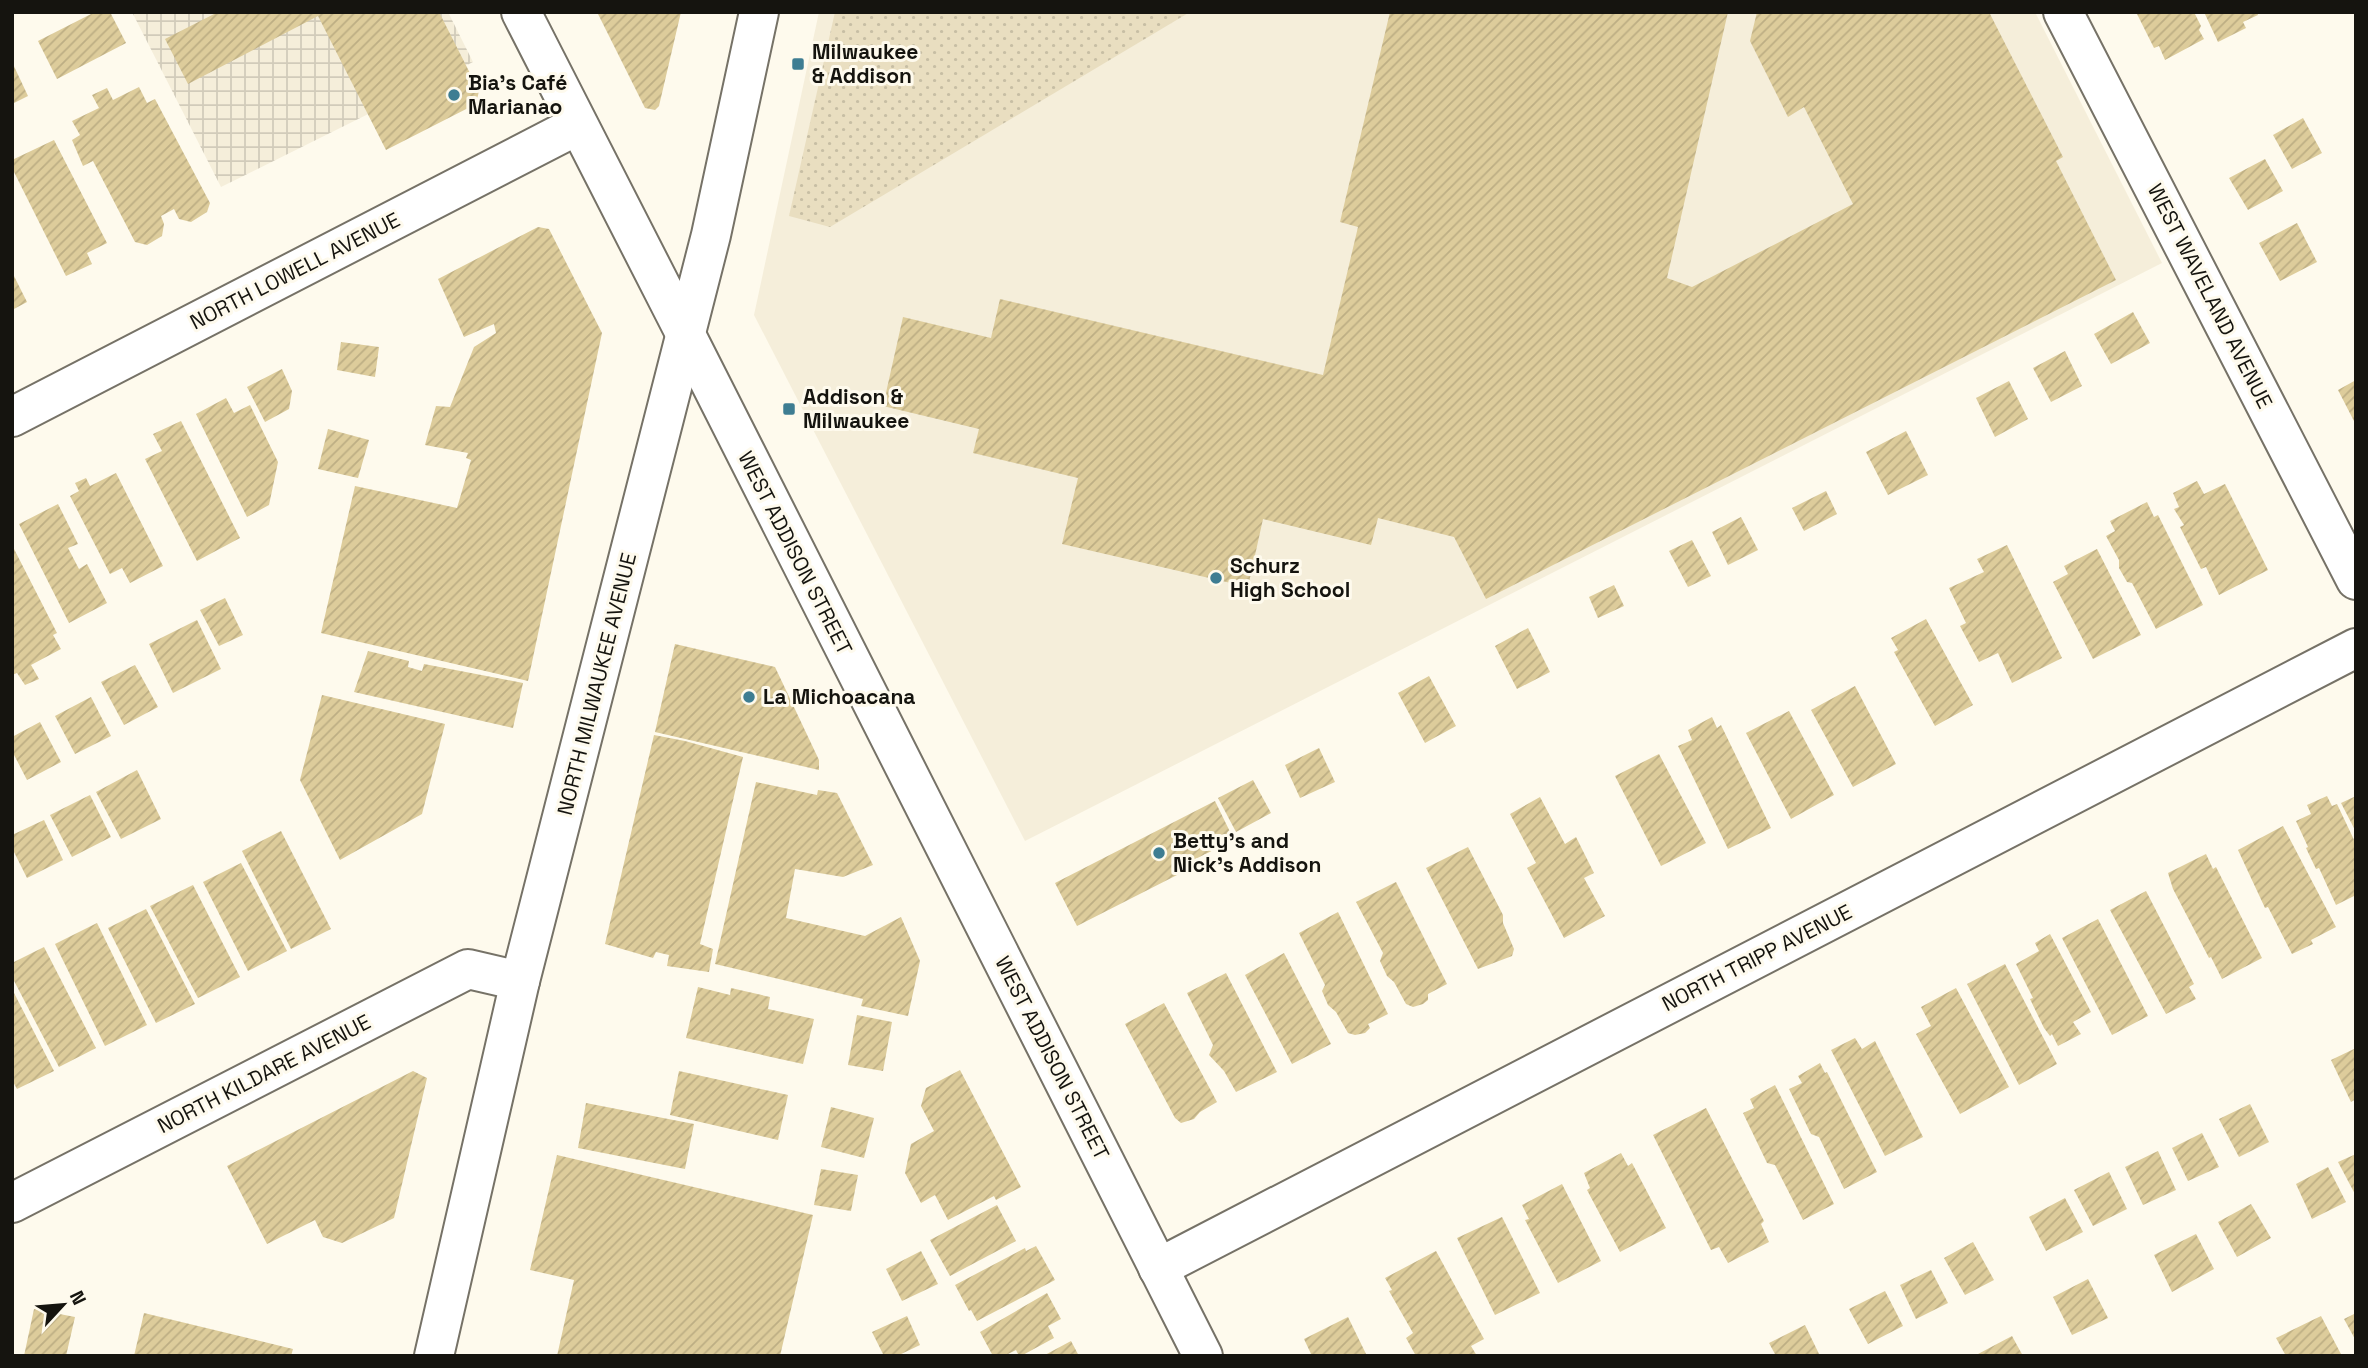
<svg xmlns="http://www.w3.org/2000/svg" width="2368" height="1368" font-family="'Space Grotesk',sans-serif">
<defs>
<pattern id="industrial-grid" width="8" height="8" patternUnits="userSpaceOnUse" patternTransform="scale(1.75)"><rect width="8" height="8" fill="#f5eeda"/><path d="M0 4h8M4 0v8" fill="none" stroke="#d1cbba"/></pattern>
<pattern id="grass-dots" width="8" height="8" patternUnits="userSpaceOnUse" patternTransform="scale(1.75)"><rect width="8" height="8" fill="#e9dec0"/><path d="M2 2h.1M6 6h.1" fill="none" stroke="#c7bea4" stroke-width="1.8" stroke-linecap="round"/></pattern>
<pattern id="building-hatch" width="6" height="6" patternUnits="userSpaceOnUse" patternTransform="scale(1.75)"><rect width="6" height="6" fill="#ddcc9b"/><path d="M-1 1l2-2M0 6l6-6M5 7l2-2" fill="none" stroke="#bdae84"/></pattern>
</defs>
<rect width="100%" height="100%" fill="#fefaed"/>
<polygon fill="#f5eeda" points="819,12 2035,12 2162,263 1025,841 754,315"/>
<polygon fill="url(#industrial-grid)" points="132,12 448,12 473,62 221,187"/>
<polygon fill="url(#grass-dots)" points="835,12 1190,12 830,227 789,216"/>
<g fill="url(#building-hatch)">
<polygon points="95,12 110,12 126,43 57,79 38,41"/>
<polygon points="218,12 439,12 479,91 476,104 386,150 318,16 188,84 165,39"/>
<polygon points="597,12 681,12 659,106 655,110 645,108"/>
<polygon points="1390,12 1728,12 1667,278 1692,287 1853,204 1804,107 1788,117 1750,41 1757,12 1989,12 2063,157 2056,161 2116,280 1486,599 1454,537 1378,518 1371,545 1263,519 1248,587 1062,544 1078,478 973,453 979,429 883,406 903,317 991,338 1000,299 1323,375 1358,227 1340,222"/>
<polygon points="2136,12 2194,12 2201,26 2199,30 2204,39 2165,60 2159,46 2154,48"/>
<polygon points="2204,12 2257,12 2258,15 2243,22 2246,28 2218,42"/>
<polygon points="12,62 28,96 12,104"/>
<polygon points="139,87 147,103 155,99 210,203 207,212 191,222 179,219 174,209 161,216 164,224 162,236 147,245 135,242 93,161 83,166 72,140 80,135 72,121 99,108 92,95 107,88 113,100"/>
<polygon points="2303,118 2322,153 2292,169 2273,135"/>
<polygon points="54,140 107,243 87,253 92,264 66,276 12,168 12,160"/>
<polygon points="2265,159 2283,191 2248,210 2229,178"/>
<polygon points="2297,223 2317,262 2280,281 2259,243"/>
<polygon points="538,227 549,229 602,333 528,681 321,633 355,486 457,508 471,460 466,458 468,453 425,445 436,406 450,407 474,347 496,333 494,324 464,337 438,279"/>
<polygon points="12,272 27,302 12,310"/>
<polygon points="2133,312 2150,343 2111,364 2094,334"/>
<polygon points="341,342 379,347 375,377 337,370"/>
<polygon points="2065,351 2082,386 2051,402 2033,368"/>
<polygon points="282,369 292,391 289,409 265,422 247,387"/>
<polygon points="2356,380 2356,425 2338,390"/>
<polygon points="2009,381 2028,419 1995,437 1976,398"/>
<polygon points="226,398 234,413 250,405 278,462 269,505 247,517 196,414"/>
<polygon points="181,421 240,538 197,561 145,459 162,451 153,434"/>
<polygon points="328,429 369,440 358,478 318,469"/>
<polygon points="1906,431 1928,475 1888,495 1866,452"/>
<polygon points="116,473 163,566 130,583 122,568 110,574 70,496 79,491 75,483 86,478 90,486"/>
<polygon points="2197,481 2204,494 2225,484 2268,570 2219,595 2206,567 2201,569 2180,527 2184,525 2174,509 2179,507 2173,493"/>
<polygon points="1826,491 1837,514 1804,531 1792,508"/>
<polygon points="2147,502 2154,517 2158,515 2203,605 2156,629 2132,583 2127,582 2119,568 2119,560 2106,536 2115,531 2110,521"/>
<polygon points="58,504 78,544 68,548 79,569 87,564 107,603 69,623 19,524"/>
<polygon points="1741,517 1758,550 1728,565 1712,532"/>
<polygon points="1692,540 1711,576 1688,587 1669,551"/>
<polygon points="12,545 57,633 53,635 61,649 31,665 39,679 25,685 17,673 12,675"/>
<polygon points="2007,545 2062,658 2012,683 1998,653 1979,662 1960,626 1966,623 1949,588 1984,572 1977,559"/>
<polygon points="2097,549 2141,635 2093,659 2053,582 2068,574 2064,566"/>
<polygon points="1614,585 1624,606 1598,618 1589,597"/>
<polygon points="225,598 243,635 219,646 200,610"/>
<polygon points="1926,619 1973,705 1935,726 1894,652 1898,650 1891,638"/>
<polygon points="197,620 221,669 173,693 149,644"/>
<polygon points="1528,628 1550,672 1517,689 1495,646"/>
<polygon points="675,644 775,667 819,760 819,770 655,732"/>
<polygon points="368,651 409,661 408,667 422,671 424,664 523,683 513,728 354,692"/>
<polygon points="135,665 158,707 124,725 101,682"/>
<polygon points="1429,676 1456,726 1425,743 1398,693"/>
<polygon points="1855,686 1896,764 1853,787 1811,710"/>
<polygon points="322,695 445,724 422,814 340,860 300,780"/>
<polygon points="91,697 111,736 75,754 55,716"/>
<polygon points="1789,711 1834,795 1791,819 1746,733"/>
<polygon points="1712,717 1717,728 1721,725 1771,828 1728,849 1678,746 1692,740 1688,730"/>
<polygon points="40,722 61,762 27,780 12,751 12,737"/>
<polygon points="654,735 685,741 743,757 700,944 713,949 709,972 667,966 669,955 656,952 653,958 605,944"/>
<polygon points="1319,748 1335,782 1300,798 1285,765"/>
<polygon points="1659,754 1706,843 1661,866 1615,776"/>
<polygon points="137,770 161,819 121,839 96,792"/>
<polygon points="1253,780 1271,813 1236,832 1218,798"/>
<polygon points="756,782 817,795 818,790 837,793 873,865 843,877 795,869 786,918 865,936 901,917 920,961 908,1016 861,1006 863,999 715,964"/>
<polygon points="90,795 111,837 72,857 50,815"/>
<polygon points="2327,796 2332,806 2337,804 2356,844 2356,895 2336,905 2319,868 2316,869 2306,848 2308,847 2296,821 2311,814 2307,805"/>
<polygon points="2356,796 2356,832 2341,803"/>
<polygon points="1540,797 1565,844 1576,837 1594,873 1584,878 1605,916 1564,938 1527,868 1536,863 1510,814"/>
<polygon points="1215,801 1234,840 1179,867 1181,873 1077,926 1055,883"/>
<polygon points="44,820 63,860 27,878 12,848 12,835"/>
<polygon points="2283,826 2336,927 2311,940 2313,944 2292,954 2268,907 2265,908 2238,850"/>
<polygon points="281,831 331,929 291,949 242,851"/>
<polygon points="1468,847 1503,915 1503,923 1514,949 1512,956 1478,969 1426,868"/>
<polygon points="2206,854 2213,869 2216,867 2262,958 2222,979 2211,957 2209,958 2173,889 2168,873"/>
<polygon points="241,863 287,951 248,971 203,882"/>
<polygon points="1396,882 1447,984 1428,994 1428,1000 1423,1004 1413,1007 1406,1004 1394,982 1387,976 1380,961 1383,953 1356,902"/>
<polygon points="193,885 240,977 198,998 150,906"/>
<polygon points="2146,891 2194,984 2189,987 2196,999 2166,1014 2110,910"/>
<polygon points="146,909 195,1004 156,1023 108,928"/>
<polygon points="1338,912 1388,1014 1368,1024 1370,1028 1365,1033 1355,1035 1348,1033 1336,1012 1328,1005 1322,991 1325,985 1299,933"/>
<polygon points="2098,919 2148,1016 2112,1035 2062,938"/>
<polygon points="97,923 147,1025 105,1046 55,944"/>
<polygon points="2050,934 2091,1012 2073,1022 2081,1034 2058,1046 2052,1034 2050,1036 2044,1028 2030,999 2033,998 2016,964 2039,951 2035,943"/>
<polygon points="44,947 96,1048 59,1067 12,977 12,963"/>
<polygon points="1284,953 1331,1044 1292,1064 1245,975"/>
<polygon points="2005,964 2057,1064 2019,1085 1967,984"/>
<polygon points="1226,973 1277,1072 1236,1092 1224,1071 1209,1055 1213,1045 1187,993"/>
<polygon points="698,987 730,995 731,988 770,997 768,1009 814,1019 803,1064 686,1038"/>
<polygon points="1956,988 2009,1087 1960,1114 1916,1034 1931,1026 1921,1007"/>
<polygon points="12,989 54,1071 17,1089 12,1080"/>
<polygon points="1164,1003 1217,1102 1200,1112 1194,1119 1181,1123 1175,1118 1125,1024"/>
<polygon points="857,1015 892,1022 883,1071 848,1065"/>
<polygon points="1855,1038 1862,1049 1875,1041 1923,1137 1885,1156 1831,1050"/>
<polygon points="2356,1048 2356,1099 2351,1102 2331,1060"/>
<polygon points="1820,1063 1825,1073 1827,1072 1877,1172 1844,1189 1819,1137 1811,1134 1789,1089 1802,1083 1798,1076"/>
<polygon points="960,1070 1021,1187 996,1200 994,1196 948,1220 935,1195 921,1203 905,1173 911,1144 934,1131 921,1106 926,1088"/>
<polygon points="413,1071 427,1078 394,1218 342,1243 323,1237 315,1220 267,1244 227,1166"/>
<polygon points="679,1071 788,1095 778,1140 670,1115"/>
<polygon points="1775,1085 1834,1204 1803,1220 1775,1165 1767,1163 1743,1113 1754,1108 1750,1099"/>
<polygon points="586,1103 694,1124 685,1169 578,1148"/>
<polygon points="2250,1104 2269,1142 2239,1157 2219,1119"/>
<polygon points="831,1107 874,1118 864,1158 821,1147"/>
<polygon points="1706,1108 1764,1221 1761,1224 1769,1242 1728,1263 1719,1247 1711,1250 1653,1135"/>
<polygon points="2202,1133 2219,1167 2188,1181 2172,1148"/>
<polygon points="2158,1151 2176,1190 2143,1205 2125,1167"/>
<polygon points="1621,1153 1628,1166 1632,1163 1666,1228 1620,1252 1587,1190 1590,1188 1584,1173"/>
<polygon points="2356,1154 2356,1196 2338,1162"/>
<polygon points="557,1155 813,1215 780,1356 557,1356 574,1280 530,1270"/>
<polygon points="2328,1167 2346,1202 2312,1219 2296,1184"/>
<polygon points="821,1169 858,1175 851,1211 814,1205"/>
<polygon points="2109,1172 2127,1209 2093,1226 2074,1190"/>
<polygon points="1562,1184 1601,1261 1558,1283 1525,1220 1529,1219 1522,1205"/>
<polygon points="2065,1198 2083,1232 2046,1251 2029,1217"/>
<polygon points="2251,1204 2271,1238 2237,1257 2218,1222"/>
<polygon points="997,1205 1016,1241 950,1276 930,1240"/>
<polygon points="1502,1217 1540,1293 1495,1315 1457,1238"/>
<polygon points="2196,1234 2214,1269 2172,1292 2154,1255"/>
<polygon points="1973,1242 1994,1280 1965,1295 1944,1258"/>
<polygon points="1036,1246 1055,1280 977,1321 971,1310 969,1311 955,1285 1025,1248 1026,1251"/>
<polygon points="921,1251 938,1284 902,1301 886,1269"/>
<polygon points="1436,1251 1484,1339 1471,1346 1477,1356 1416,1356 1406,1338 1413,1333 1389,1291 1392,1290 1385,1278"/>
<polygon points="1931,1270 1948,1303 1916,1319 1900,1285"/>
<polygon points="2088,1279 2108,1318 2072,1335 2053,1297"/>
<polygon points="1885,1291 1903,1326 1868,1344 1849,1309"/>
<polygon points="1047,1293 1061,1319 1048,1326 1054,1338 1021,1356 1019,1356 1016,1350 1004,1356 993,1356 980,1332"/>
<polygon points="34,1309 75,1317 66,1356 24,1356"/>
<polygon points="144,1313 293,1349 291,1356 134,1356"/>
<polygon points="2356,1313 2356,1341 2344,1319"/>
<polygon points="907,1316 920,1345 897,1356 884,1356 872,1332"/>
<polygon points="2321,1316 2342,1356 2286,1356 2276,1338"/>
<polygon points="1348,1317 1367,1356 1312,1356 1304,1339"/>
<polygon points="1805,1325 1820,1356 1776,1356 1769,1343"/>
<polygon points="2012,1336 2023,1356 1979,1356 1978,1354"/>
<polygon points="1071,1341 1079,1356 1043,1356"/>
</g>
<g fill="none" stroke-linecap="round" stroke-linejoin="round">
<g stroke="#767267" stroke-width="42">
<g id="minor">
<polyline points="2063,12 2356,580"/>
<polyline points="685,333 1203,1356"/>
<polyline points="12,417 578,125"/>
<polyline points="12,1203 468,969 520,981"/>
<polyline points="1158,1268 2356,648"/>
</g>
</g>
<g stroke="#767267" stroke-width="42">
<g id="major">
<polyline points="521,12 685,333"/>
<polyline points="434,1356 520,981 711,235 759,12"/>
</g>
</g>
<use href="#minor" stroke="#fff" stroke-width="38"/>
<use href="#major" stroke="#fff" stroke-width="38"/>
</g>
<g fill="#3e7d92" stroke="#fefaed" stroke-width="2.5">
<rect x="791" y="57" width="14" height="14" rx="3.5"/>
<circle cx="454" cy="95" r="7"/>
<rect x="782" y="402" width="14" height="14" rx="3.5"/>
<circle cx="1216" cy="578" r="7"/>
<circle cx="749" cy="697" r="7"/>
<circle cx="1159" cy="853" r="7"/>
</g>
<g text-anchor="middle" stroke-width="6" stroke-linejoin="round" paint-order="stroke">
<g font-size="21" font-weight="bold" fill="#15140f" stroke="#fefaed" text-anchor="start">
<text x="812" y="59">Milwaukee<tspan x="812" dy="24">&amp; Addison</tspan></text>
<text x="468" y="90">Bia’s Café<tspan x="468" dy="24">Marianao</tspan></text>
<text x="803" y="404">Addison &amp;<tspan x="803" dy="24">Milwaukee</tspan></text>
<text x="1230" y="573">Schurz<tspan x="1230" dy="24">High School</tspan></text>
<text x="763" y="704">La Michoacana</text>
<text x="1173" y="848">Betty's and<tspan x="1173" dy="24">Nick's Addison</tspan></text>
</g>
<g font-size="21" fill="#15140f" stroke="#fefaed">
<text transform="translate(295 271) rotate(-27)" y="7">NORTH LOWELL AVENUE</text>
<text transform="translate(2210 296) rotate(63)" y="7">WEST WAVELAND AVENUE</text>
<text transform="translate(795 553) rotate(63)" y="7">WEST ADDISON STREET</text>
<text transform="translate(597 684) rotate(-76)" y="7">NORTH MILWAUKEE AVENUE</text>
<text transform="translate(1757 958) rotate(-27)" y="7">NORTH TRIPP AVENUE</text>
<text transform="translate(1052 1058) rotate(63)" y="7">WEST ADDISON STREET</text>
<text transform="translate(264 1074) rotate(-27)" y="7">NORTH KILDARE AVENUE</text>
</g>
</g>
<rect width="2368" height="1368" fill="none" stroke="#15140f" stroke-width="28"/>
<g transform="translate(63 1305) rotate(64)" stroke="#fefaed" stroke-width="5" paint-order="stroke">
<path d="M0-5L12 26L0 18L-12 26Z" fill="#15140f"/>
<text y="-10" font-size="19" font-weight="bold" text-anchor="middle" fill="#15140f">N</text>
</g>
</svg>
